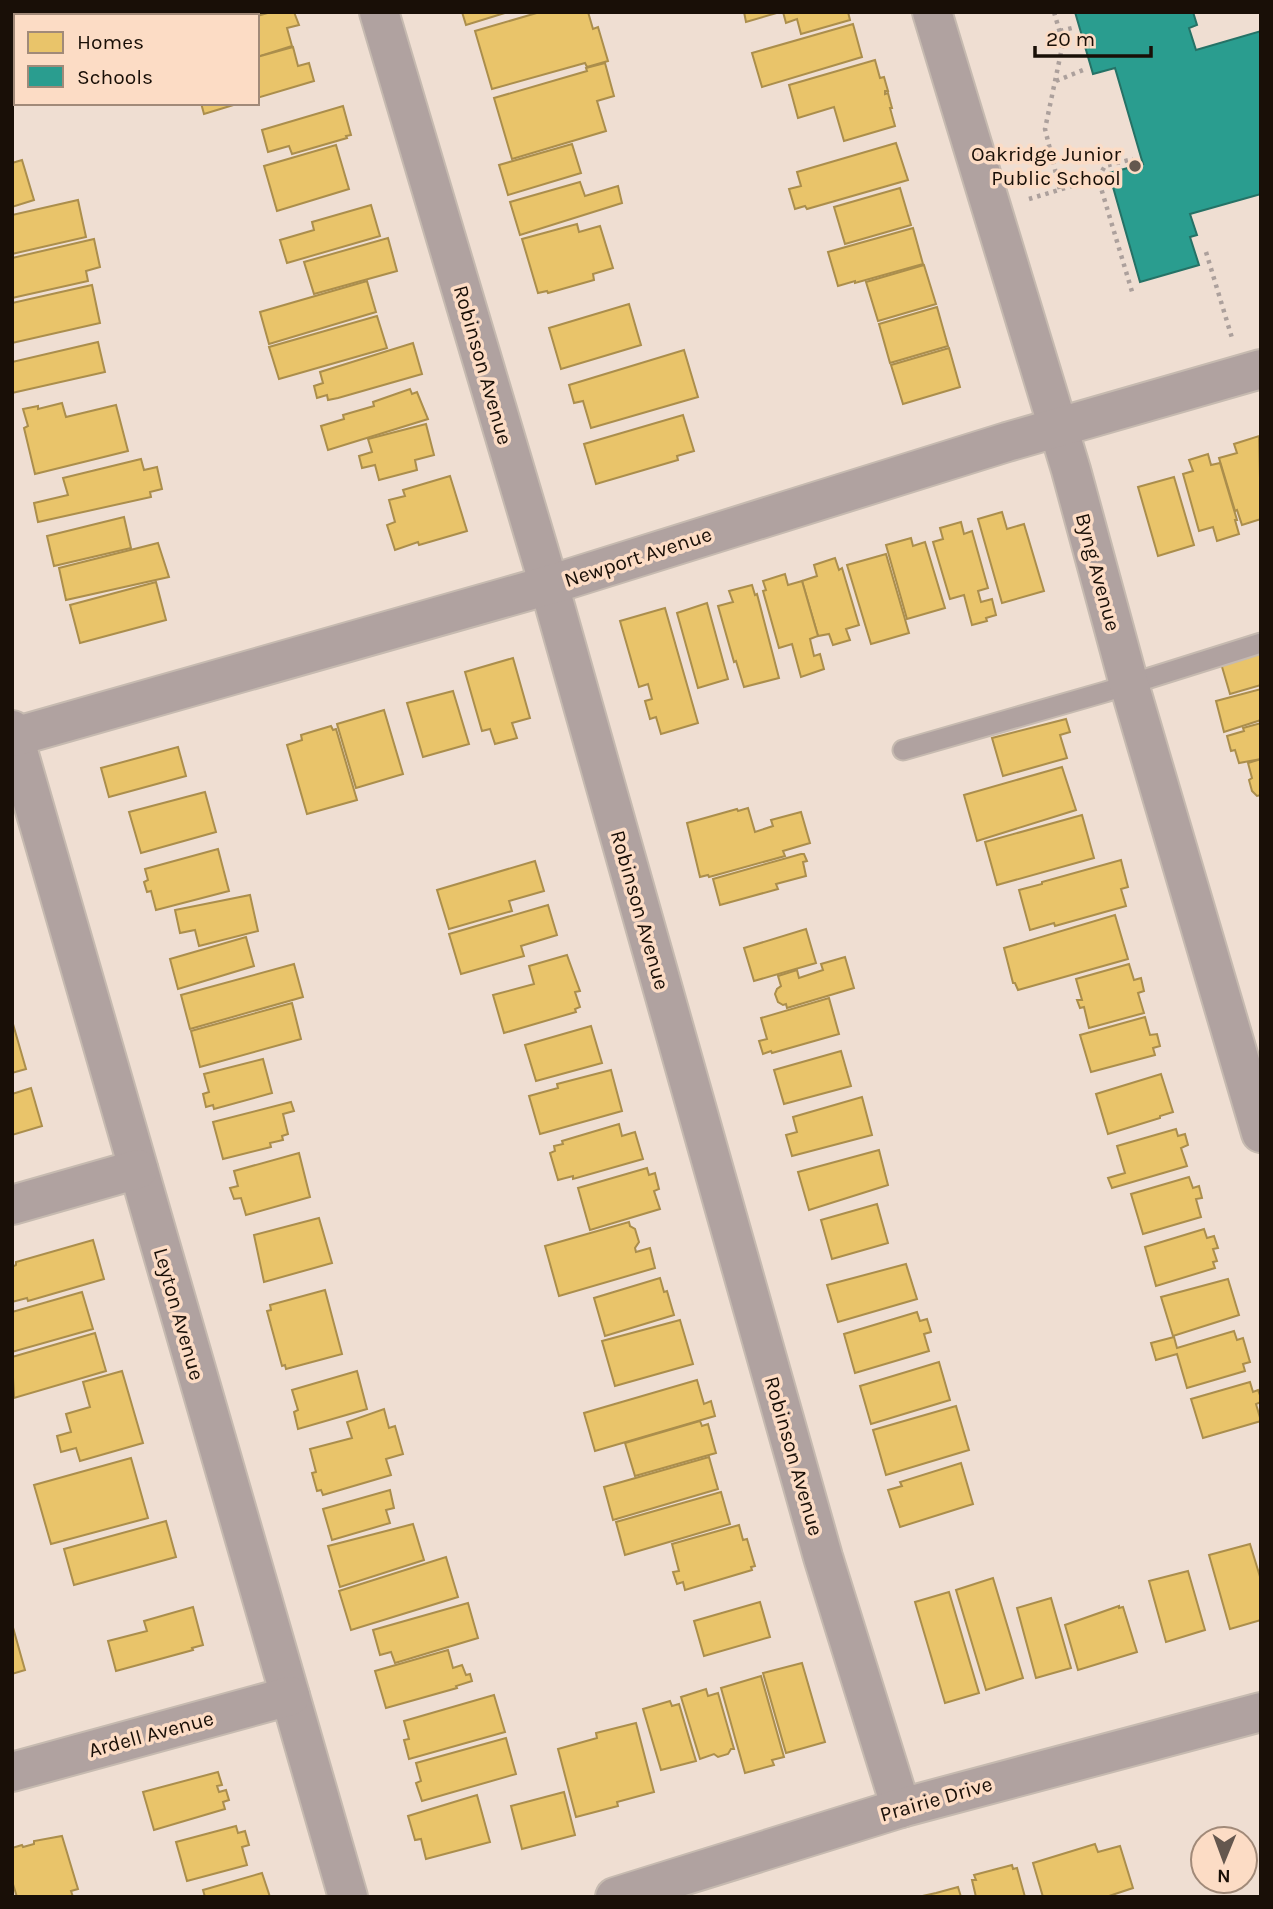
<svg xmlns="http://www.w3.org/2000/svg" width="1273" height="1909" font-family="Karla,sans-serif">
<rect width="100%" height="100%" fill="#efded2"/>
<g fill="#e9c46a" stroke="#ab8e4c" stroke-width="2">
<polygon points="183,12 267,12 255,16 184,16"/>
<polygon points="294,12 299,25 287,28 292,46 257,57 257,16 271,12"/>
<polygon points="462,12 508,12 466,25"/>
<polygon points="540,12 588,12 593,29 598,27 608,61 587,67 585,63 492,89 475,31"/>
<polygon points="744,12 780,12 746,22"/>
<polygon points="783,12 848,12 850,20 801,34 797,19 786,23"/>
<polygon points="853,24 862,57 762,87 752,53"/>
<polygon points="293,47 298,66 309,63 314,81 257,98 257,57"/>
<polygon points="875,60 880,78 884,77 888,91 885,91 885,94 888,93 892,108 890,108 895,126 844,141 834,107 798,118 789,85"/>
<polygon points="605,63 614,96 597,101 606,131 512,159 494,98 587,71 586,68"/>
<polygon points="201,103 240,103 204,114"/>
<polygon points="343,106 351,135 346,136 347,138 292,154 289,146 268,152 262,130"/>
<polygon points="896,143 908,180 807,209 805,206 795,209 789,189 801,186 797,172"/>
<polygon points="572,144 581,173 508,195 499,165"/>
<polygon points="336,145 349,189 277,211 264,166"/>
<polygon points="22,160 34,200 12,207 12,163"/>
<polygon points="580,182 585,196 618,186 622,203 520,235 510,202"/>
<polygon points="900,188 911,225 845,244 834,207"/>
<polygon points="78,200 86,237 12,254 12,215"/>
<polygon points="371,205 380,236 287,263 280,240 314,230 312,222"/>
<polygon points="577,224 579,232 600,226 613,268 593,274 594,280 548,293 547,291 538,293 522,239"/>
<polygon points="913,228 923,264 855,283 855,281 838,286 828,252"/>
<polygon points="388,238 397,271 314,294 304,262"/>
<polygon points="94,239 100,267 86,271 88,281 12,298 12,258"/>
<polygon points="924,265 936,304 878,321 866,282"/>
<polygon points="367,281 376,312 269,344 260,312"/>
<polygon points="92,285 100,323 12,343 12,303"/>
<polygon points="629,304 641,345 561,369 549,328"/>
<polygon points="937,307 948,346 890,363 879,324"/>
<polygon points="377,316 387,348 279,379 269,347"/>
<polygon points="98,342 105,372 12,393 12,362"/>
<polygon points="413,343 422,374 338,398 328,400 327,395 317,398 314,386 323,383 320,372"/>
<polygon points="949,348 960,387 903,404 891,365"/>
<polygon points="684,350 698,397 591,428 583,401 574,403 569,385"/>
<polygon points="410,389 412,394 417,392 428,419 328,450 321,426 344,419 343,415 374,406 373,402"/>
<polygon points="62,403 66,417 116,405 128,451 35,474 24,428 28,426 23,409 38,406 38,409"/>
<polygon points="683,415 694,451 677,456 678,460 596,484 584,444"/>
<polygon points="426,424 434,455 415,460 417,470 379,480 375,465 362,468 359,456 372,452 368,439"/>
<polygon points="1259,436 1261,519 1242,525 1237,510 1235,511 1219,458 1237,453 1234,444"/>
<polygon points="1208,454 1211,465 1220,463 1237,520 1235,520 1239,534 1217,541 1213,527 1199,531 1183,474 1193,471 1189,460"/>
<polygon points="141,459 144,470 157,467 162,489 150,492 151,497 38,522 34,503 68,495 63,478"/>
<polygon points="450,476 467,531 419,545 418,542 395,550 387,525 395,522 389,500 405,496 403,490"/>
<polygon points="1174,477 1194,545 1158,556 1138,487"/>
<polygon points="1002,512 1007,529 1024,524 1044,591 1002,603 978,519"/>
<polygon points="124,517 131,548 54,566 47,536"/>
<polygon points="961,522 964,534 972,531 988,588 978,591 981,602 992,599 996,615 986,618 987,621 972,625 964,595 950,599 933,542 943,539 940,528"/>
<polygon points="911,538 913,546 925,542 945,608 907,619 886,545"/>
<polygon points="158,543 169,577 66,600 59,568"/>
<polygon points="886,554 909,633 871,644 847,565"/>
<polygon points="835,558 839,570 842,568 859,625 846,629 850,640 833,645 829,634 818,636 802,581 817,576 814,565"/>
<polygon points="785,574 788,585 802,581 818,636 810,639 814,656 820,654 824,669 801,677 792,644 779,648 763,591 766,590 763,581"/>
<polygon points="156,582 166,620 80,643 70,605"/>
<polygon points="752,585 755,595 757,594 779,678 744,687 736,661 734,662 718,606 733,602 729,591"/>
<polygon points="707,603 728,679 698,688 677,613"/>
<polygon points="665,608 698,723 661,734 656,717 650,719 645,701 652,699 648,684 639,687 620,621"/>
<polygon points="1261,648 1261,685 1230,694 1220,660"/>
<polygon points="513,658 530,718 512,723 517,738 495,744 490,729 482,731 465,672"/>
<polygon points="1261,689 1261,720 1224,732 1216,701"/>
<polygon points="453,691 469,744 423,757 407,703"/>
<polygon points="384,710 403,774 356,788 337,724"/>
<polygon points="1066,719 1070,732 1060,735 1067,758 1003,776 992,738"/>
<polygon points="1261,723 1261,759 1239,763 1235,750 1231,751 1227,736 1244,731 1243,728"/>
<polygon points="331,726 333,730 336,729 357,800 307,814 287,745 302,740 301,735"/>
<polygon points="178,747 186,776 109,797 101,768"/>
<polygon points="1261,759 1261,795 1257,796 1252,791 1249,780 1252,778 1248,763"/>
<polygon points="1062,767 1076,810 977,841 964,795"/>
<polygon points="205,792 216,832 141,853 129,812"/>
<polygon points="748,808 755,832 773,826 771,820 801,812 810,843 783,851 785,856 709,877 708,875 700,877 687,823 737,809 738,811"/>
<polygon points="1082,815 1094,858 997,885 985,842"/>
<polygon points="218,849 229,891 156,910 151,891 147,892 144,882 148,880 145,869"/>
<polygon points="801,854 804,854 807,861 803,862 806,876 776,884 778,889 720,905 713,879"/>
<polygon points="1121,860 1128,887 1121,889 1126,906 1055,926 1054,923 1030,930 1019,890 1042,884 1042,882"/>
<polygon points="535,861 544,891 509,901 512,911 449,929 437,890"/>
<polygon points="250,895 258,931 199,946 195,930 180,933 175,910"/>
<polygon points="548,905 557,935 521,946 524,956 461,974 449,934"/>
<polygon points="1115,915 1128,959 1018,990 1015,983 1013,983 1004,948"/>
<polygon points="806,929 816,963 754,981 744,948"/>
<polygon points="246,937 254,966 178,989 170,959"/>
<polygon points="567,955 580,991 575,992 580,1007 575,1009 576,1012 504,1033 493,995 534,984 529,966"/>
<polygon points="845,957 854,988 787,1008 786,1004 783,1005 778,1002 775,994 777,989 781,986 778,976 797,970 799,978 823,970 821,964"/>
<polygon points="294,964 303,997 190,1029 181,995"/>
<polygon points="1129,964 1134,980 1141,978 1144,991 1138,993 1144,1013 1089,1028 1084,1007 1080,1008 1077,1000 1082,1000 1076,979"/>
<polygon points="829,998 839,1034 772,1053 771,1051 763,1054 759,1041 767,1039 761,1018"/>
<polygon points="292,1003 301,1039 200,1067 191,1031"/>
<polygon points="1145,1017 1150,1035 1157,1034 1160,1046 1153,1048 1155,1055 1091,1072 1080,1035"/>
<polygon points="13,1024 26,1069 12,1073 12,1024"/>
<polygon points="591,1026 602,1063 536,1081 525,1045"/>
<polygon points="841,1051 851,1086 784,1104 774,1070"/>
<polygon points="263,1059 272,1093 214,1109 213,1105 206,1107 203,1094 209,1092 204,1074"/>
<polygon points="611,1070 622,1111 540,1134 529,1096 558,1088 557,1084"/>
<polygon points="1161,1074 1173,1112 1160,1116 1160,1118 1108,1134 1096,1094"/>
<polygon points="31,1088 42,1126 12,1135 12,1094"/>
<polygon points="862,1097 872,1135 792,1156 786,1135 797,1132 793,1117"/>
<polygon points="291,1102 294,1111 283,1114 288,1134 282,1136 283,1140 270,1143 271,1147 223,1159 213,1122"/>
<polygon points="619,1124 622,1136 635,1132 643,1159 573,1179 573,1176 558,1180 550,1153 555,1151 554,1146 563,1144 562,1141"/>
<polygon points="1176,1129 1178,1136 1185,1134 1188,1145 1181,1148 1187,1166 1112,1188 1108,1178 1125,1173 1117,1146"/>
<polygon points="879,1150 888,1185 809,1210 798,1172"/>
<polygon points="299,1153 310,1197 246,1215 241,1198 234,1199 230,1188 238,1186 234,1171"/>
<polygon points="647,1168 649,1175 655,1173 659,1189 654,1191 660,1209 590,1230 578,1188"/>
<polygon points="1189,1177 1193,1188 1199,1186 1202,1198 1196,1199 1201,1217 1143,1234 1131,1194"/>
<polygon points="877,1204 888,1243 832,1259 821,1220"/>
<polygon points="319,1218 332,1263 264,1282 254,1235"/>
<polygon points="629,1222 630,1226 635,1229 639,1242 635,1248 636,1252 650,1248 655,1268 559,1296 545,1246"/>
<polygon points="1204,1229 1207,1238 1214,1236 1218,1248 1213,1249 1217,1261 1213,1262 1215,1268 1156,1286 1145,1247"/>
<polygon points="93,1240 104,1279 28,1301 27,1298 12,1302 12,1267 16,1265 16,1262"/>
<polygon points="906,1264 917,1299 838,1322 827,1285"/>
<polygon points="660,1278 664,1292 667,1291 674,1315 605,1336 594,1298"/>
<polygon points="1228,1279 1239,1315 1173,1336 1161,1297"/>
<polygon points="325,1290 342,1354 286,1369 285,1365 282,1366 267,1311 271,1310 270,1305"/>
<polygon points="82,1292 93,1329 12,1352 12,1312"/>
<polygon points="917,1312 920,1321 927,1319 931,1332 924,1334 929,1351 855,1373 844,1334"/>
<polygon points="680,1320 693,1364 615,1386 602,1341"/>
<polygon points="1234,1331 1237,1340 1243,1338 1250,1362 1243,1364 1245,1371 1187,1388 1177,1354 1156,1360 1151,1343 1174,1337 1177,1348"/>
<polygon points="95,1333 106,1371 14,1398 12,1357"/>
<polygon points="939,1362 950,1400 871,1424 860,1386"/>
<polygon points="122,1371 143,1443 80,1461 76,1448 61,1452 57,1436 71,1432 66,1414 90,1407 83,1382"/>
<polygon points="357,1371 367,1409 298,1429 294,1412 298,1410 292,1390"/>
<polygon points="697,1380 704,1404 711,1401 715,1416 595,1451 584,1413"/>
<polygon points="1250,1382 1253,1392 1258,1390 1261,1398 1261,1402 1256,1404 1261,1421 1203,1438 1191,1399"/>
<polygon points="956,1406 969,1450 886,1475 873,1430"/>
<polygon points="384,1409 389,1428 395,1426 403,1454 386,1459 391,1475 323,1495 321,1490 317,1491 312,1473 316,1472 310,1449 352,1438 347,1422"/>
<polygon points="700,1421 702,1426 708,1424 716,1453 635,1476 625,1443"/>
<polygon points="709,1457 718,1489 613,1520 604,1487"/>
<polygon points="131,1458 148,1518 51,1544 34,1485"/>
<polygon points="961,1463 973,1504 900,1527 888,1490 902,1486 900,1482"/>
<polygon points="390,1490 394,1508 386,1510 390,1523 332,1540 323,1509"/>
<polygon points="721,1492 730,1524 625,1555 616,1522"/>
<polygon points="166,1521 176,1557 74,1585 64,1549"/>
<polygon points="413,1524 424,1560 340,1587 328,1546"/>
<polygon points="739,1525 743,1540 747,1539 755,1566 751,1567 752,1570 685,1590 683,1582 677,1584 673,1572 679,1571 672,1544"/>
<polygon points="1250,1544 1261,1580 1261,1620 1230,1629 1209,1555"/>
<polygon points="446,1557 458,1597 351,1630 339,1591"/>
<polygon points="1188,1571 1205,1630 1166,1642 1149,1581"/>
<polygon points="993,1578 1023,1678 986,1690 956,1590"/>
<polygon points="949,1592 979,1693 945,1703 915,1602"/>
<polygon points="1051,1598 1071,1668 1036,1678 1017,1608"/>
<polygon points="760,1602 770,1637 704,1656 694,1621"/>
<polygon points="468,1603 478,1638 395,1663 391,1652 380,1655 373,1630"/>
<polygon points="1119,1606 1119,1608 1123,1607 1137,1652 1078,1670 1065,1625"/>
<polygon points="193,1607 203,1645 192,1648 193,1650 116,1671 108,1641 147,1631 144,1621"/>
<polygon points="12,1624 25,1670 12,1674"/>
<polygon points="448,1650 453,1668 462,1665 466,1675 470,1674 472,1681 456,1686 457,1688 386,1708 375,1671"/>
<polygon points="802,1663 825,1742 786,1753 763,1673"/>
<polygon points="761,1676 784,1757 772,1760 774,1765 745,1773 721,1688"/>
<polygon points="706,1689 708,1696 718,1693 734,1749 731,1749 728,1754 718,1757 714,1754 700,1759 681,1697"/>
<polygon points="494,1695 505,1732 409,1759 404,1740 409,1739 404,1721"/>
<polygon points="670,1701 672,1706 679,1704 696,1761 661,1770 643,1709"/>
<polygon points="636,1723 654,1792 617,1802 618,1806 576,1817 558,1749 597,1738 596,1733"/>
<polygon points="506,1738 516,1774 422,1801 416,1783 421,1781 416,1763"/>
<polygon points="218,1772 222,1785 217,1786 219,1792 226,1790 229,1800 223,1802 225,1809 154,1830 143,1792"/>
<polygon points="564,1792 575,1835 522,1849 511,1806"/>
<polygon points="477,1795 490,1842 426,1859 421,1839 415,1840 408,1816"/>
<polygon points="236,1826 238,1833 245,1831 249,1845 242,1847 247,1865 187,1881 176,1842"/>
<polygon points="62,1836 78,1889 71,1891 73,1897 17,1897 12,1881 12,1848 22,1845 23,1847 34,1844 34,1841"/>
<polygon points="1095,1844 1098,1852 1120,1846 1133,1888 1106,1897 1043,1897 1033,1863"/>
<polygon points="1012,1865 1013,1869 1017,1868 1025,1897 976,1897 972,1880 976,1880 974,1875"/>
<polygon points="262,1873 270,1897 205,1897 203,1890"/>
<polygon points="958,1887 961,1897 918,1897 936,1893"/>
</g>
<polygon fill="#2a9d8f" stroke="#257266" stroke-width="2" points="1075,12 1193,12 1197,25 1189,28 1196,50 1261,31 1261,194 1190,214 1197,235 1190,237 1199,265 1140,282 1109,173 1143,164 1115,68 1093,74"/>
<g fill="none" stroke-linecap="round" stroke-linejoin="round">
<g stroke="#c6bab0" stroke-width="23">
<polyline id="service" points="903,750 1105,692 1261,643"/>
</g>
<g stroke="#c6bab0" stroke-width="42">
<g id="minor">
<polyline points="379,12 549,585 823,1557 901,1808"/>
<polyline points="932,12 1071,470 1129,684 1261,1133"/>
<polyline points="12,730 348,1897"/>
<polyline points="14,737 549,585 1007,442 1261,369"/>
<polyline points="12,1205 138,1169"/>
<polyline points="12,1772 290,1696"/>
<polyline points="615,1897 901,1808 1261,1712"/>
</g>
</g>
<g stroke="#aca09c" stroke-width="4.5" stroke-dasharray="3.5 5" stroke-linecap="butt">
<polyline points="1054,12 1063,43 1045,129 1060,190"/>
<polyline points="1060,31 1072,28"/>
<polyline points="1056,81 1083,70"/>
<polyline points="1098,178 1105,166 1133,159"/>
<polyline points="1029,199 1098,178 1133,295"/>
<polyline points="1206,252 1232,338"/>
</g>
<use href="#service" stroke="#b0a2a0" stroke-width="19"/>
<use href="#minor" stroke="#b0a2a0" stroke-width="38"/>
</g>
<circle fill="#64574e" stroke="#fcdcc5" stroke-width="2.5" cx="1135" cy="166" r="7"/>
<g text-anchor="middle" stroke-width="7" stroke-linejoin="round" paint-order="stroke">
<g font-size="21" fill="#190f07" stroke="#fcdcc5" text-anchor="end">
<text x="1121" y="161">Oakridge Junior<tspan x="1121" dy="24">Public School</tspan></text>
</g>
<g font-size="21" fill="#190f07" stroke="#fcdcc5">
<text transform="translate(483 365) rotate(74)" y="7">Robinson Avenue</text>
<text transform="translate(638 557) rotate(-18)" y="7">Newport Avenue</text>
<text transform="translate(1098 572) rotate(75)" y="7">Byng Avenue</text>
<text transform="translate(640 910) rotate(74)" y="7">Robinson Avenue</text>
<text transform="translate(179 1314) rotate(74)" y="7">Leyton Avenue</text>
<text transform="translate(794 1456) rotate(74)" y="7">Robinson Avenue</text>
<text transform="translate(151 1734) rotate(-15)" y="7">Ardell Avenue</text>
<text transform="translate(936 1799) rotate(-16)" y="7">Prairie Drive</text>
</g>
</g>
<rect width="1273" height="1909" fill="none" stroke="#190f07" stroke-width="28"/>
<rect x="14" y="14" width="245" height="91" fill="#fcdcc5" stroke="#a18a79" stroke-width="2"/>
<rect x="28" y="32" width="35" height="21" fill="#e9c46a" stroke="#a18a79" stroke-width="2"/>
<text x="77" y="49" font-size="21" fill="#190f07">Homes</text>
<rect x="28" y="66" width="35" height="21" fill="#2a9d8f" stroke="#a18a79" stroke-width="2"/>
<text x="77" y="84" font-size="21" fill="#190f07">Schools</text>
<g transform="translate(1224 1860) rotate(181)"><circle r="33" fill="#fcdcc5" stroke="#a18a79" stroke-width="2"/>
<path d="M0-5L12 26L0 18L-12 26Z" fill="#64574e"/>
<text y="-10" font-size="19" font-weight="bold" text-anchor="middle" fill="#190f07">N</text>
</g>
<path d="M1035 46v10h116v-10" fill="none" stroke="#190f07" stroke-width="3.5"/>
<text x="1046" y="46" font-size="21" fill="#190f07" stroke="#fcdcc5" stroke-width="5" paint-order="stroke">20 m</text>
</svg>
